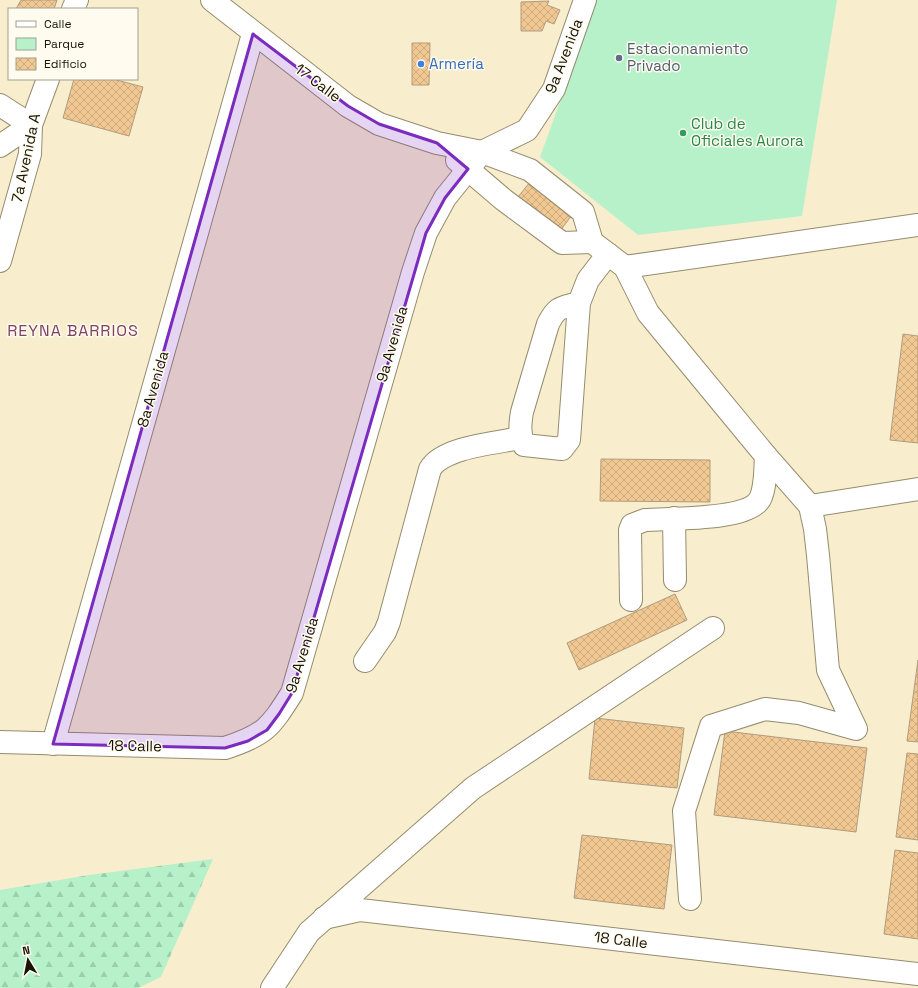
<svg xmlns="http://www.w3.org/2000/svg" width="918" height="988" font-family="'Space Grotesk',sans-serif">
<defs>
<pattern id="forest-firs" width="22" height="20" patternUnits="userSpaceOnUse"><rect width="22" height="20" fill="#b6f1ca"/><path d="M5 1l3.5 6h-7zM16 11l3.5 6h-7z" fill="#9cceac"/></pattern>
<pattern id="building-cross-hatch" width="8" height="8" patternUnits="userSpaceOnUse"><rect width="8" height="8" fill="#f1c891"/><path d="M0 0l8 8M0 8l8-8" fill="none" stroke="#ceab7c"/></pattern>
</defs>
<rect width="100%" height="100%" fill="#f8eecd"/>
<polygon fill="#b6f1ca" points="597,0 837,0 802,216 638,235 540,157"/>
<polygon fill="url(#forest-firs)" points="213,859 161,977 138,988 0,988 0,890 89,875"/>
<g fill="url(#building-cross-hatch)" stroke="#b09c81">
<polygon points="21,0 57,0 54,9 16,9"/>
<polygon points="549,1 547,5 560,10 554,24 546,21 542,31 521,31 521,2"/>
<polygon points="412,43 430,43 429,85 412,85"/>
<polygon points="74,79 113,79 143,87 129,136 63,118"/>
<polygon points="530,182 572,215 560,231 518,197"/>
<polygon points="903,334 918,336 918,443 890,440"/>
<polygon points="601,459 710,460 710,502 600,501"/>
<polygon points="675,594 687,620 579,670 567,643"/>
<polygon points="918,660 918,742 907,741"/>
<polygon points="595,718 684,728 677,788 589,779"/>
<polygon points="725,731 867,748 856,832 714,815"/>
<polygon points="907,753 918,754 918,840 896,837"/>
<polygon points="582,835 672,845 664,909 574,898"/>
<polygon points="895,850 918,853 918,939 884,934"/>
</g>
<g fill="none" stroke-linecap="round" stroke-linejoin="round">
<g stroke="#958c6e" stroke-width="24">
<g id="minor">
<path d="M212 0 348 106 379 124 437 143 482 152 530 170 583 212 592 242 625 267 648 313 766 456C765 469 766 487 760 499 748 521 669 518 645 520L632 525 630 530 631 600"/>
<polyline points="73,9 77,0"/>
<polyline points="0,105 31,125 0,146"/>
<polyline points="457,160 504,200 562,243 592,242"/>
<polyline points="0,261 30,154 31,125 48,79"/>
<polyline points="625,267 918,225"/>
<path d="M579 303C561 308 557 306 548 324L522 412C520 424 519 434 524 445L562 449 569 440 579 303 588 280 608 254"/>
<polyline points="810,506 918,489"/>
<polyline points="674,518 675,580"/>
<path d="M365 661 385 632 389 622 430 469C443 447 496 443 521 438"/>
<path d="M0 742 225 748C265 735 270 728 292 693L413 272 426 233 445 198 482 152 527 130 554 89 585 0"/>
<polyline points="53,744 253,34"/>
<polyline points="690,899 684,811 711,726 765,709 799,713 856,729 828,670 818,555 815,529 810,506 766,456"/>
<polyline points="324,918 360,910 918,974"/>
<polyline points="272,988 309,932 473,788 713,628"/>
</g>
</g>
<use href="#minor" stroke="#fff" stroke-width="22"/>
</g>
<path fill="#7b2cbf" fill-opacity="0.2" stroke="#7b2cbf" stroke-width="3" stroke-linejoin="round" d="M253 34 348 106 379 124 437 143 468 169 445 198 426 233 292 693 279 714 267 730 248 741 225 748 53 744Z"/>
<circle fill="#5c6f8a" stroke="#fffbee" stroke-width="1.5" cx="619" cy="58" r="4"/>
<circle fill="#3f7fe0" stroke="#fffbee" stroke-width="1.5" cx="421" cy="64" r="4"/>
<circle fill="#2e9e5b" stroke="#fffbee" stroke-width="1.5" cx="683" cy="133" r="4"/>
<g text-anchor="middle" stroke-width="3" stroke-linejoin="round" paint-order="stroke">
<g font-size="15" fill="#4e5e75" stroke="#fffbee" text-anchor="start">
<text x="627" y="54">Estacionamiento<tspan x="627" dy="17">Privado</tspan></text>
</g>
<g font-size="15" fill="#181409" stroke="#fffbee">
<text transform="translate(564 56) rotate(-69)" y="5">9a Avenida</text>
<text transform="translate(318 83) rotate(37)" y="5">17 Calle</text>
<text transform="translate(26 158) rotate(-78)" y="5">7a Avenida A</text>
<text transform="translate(392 344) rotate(-74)" y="5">9a Avenida</text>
<text transform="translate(153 389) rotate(-74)" y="5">8a Avenida</text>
<text transform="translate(302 655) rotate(-73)" y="5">9a Avenida</text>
<text transform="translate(135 746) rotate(1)" y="5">18 Calle</text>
<text transform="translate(621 940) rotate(7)" y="5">18 Calle</text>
</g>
<g font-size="15" fill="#366cbe" stroke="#fffbee" text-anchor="start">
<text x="429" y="69">Armería</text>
</g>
<g font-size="15" fill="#27864d" stroke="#fffbee" text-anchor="start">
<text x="691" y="129">Club de<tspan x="691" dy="17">Oficiales Aurora</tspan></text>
</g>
<g font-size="16" letter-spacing="1" fill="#7f3f63" stroke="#fffbee">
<text x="73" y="336">REYNA BARRIOS</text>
</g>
</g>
<rect x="8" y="8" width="130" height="72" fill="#fffbee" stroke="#a39f92"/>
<rect x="16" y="21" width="20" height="6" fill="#ffffff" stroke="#a39f92"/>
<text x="44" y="28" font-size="12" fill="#181409">Calle</text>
<rect x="16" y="38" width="20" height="12" fill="#b6f1ca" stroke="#a39f92"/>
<text x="44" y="48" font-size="12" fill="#181409">Parque</text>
<rect x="16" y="58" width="20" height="12" fill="url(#building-cross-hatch)" stroke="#a39f92"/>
<text x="44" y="68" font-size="12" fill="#181409">Edificio</text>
<g transform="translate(28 960) rotate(350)" stroke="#fffbee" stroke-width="3" paint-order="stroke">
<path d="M0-3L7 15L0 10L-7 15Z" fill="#181409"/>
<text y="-6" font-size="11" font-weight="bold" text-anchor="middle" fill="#181409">N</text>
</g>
</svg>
